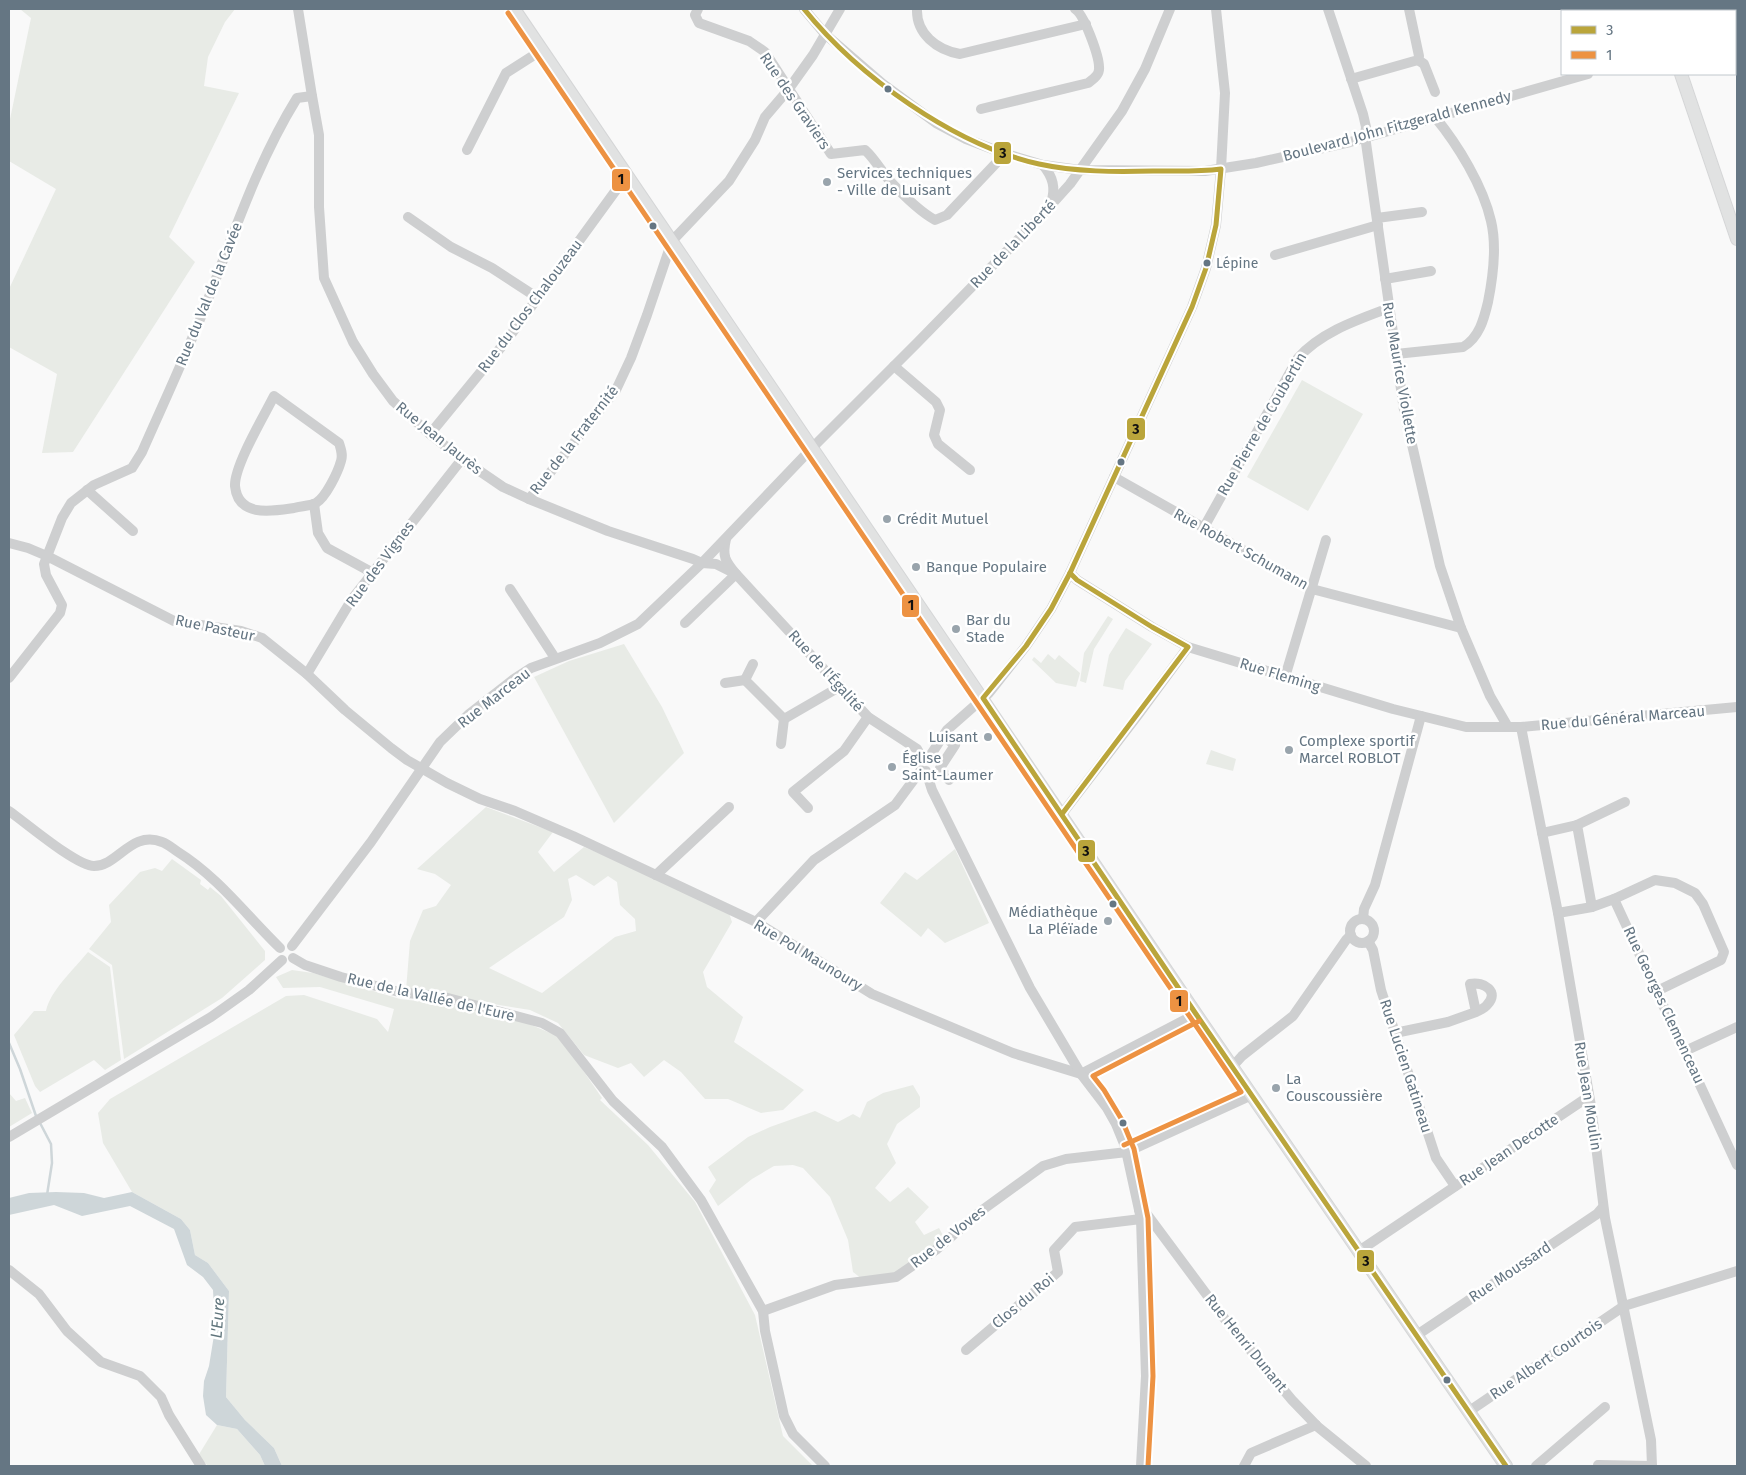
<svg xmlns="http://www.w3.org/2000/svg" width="1746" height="1475" font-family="'Fira Sans',sans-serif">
<rect width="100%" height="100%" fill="#f9f9f9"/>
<g fill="#e8ebe6" fill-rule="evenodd">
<polygon points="20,9 235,9 225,22 208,57 204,86 239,93 169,237 195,262 73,452 42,453 57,374 9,347 9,289 56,189 9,161 9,124 31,18"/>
<polygon points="1302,380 1363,414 1308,511 1247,477"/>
<polygon points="1108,616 1113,619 1094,649 1086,683 1080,681 1084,653"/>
<polygon points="1126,628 1152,644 1125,681 1123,690 1103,686 1109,655"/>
<polygon points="624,644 662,707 684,753 614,823 534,677 569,661"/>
<polygon points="1048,654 1055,660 1059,655 1080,673 1076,687 1056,683 1032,660 1034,657 1041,663"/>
<polygon points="1211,750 1236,759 1233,771 1206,764"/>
<path d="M486 807 553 832 538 852 554 872 584 847 625 864 729 913 732 922 703 972 707 987 743 1017 734 1042 804 1090 783 1110 761 1113 728 1099H705L681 1072 664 1060 644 1077 631 1063 618 1068 584 1055 558 1023 530 1010 406 990 410 941 423 910 436 906 451 885 435 874 417 869ZM576 875 594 886 608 876 617 882 620 905 635 919 636 931 615 937 542 993 489 968 564 917 572 900 568 879Z"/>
<polygon points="955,849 989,923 945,943 928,928 921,937 880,903 905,872 917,880"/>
<polygon points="172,859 201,880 200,884 208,890 210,887 221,896 265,951 265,960 222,998 124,1059 112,965 89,949 111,922 109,905 140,872 155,868 162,871"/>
<path d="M88 952 110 967 121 1060 105 1070 94 1060 40 1092 35 1086 14 1035 34 1011H46C50 991 75 968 88 952Z"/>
<polygon points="292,970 313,973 400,999 469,1007 529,1024 560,1037 602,1098 600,1100 648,1145 695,1202 755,1315 783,1436 813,1466 282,1466 274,1448 245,1420 226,1397 229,1291 208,1263 195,1255 190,1230 181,1219 132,1192 103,1143 98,1113 110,1099 286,996 304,995 377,1019 388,1032 394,1009 320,987 283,988 276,977"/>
<polygon points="913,1085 920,1097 920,1107 897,1124 887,1144 896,1163 875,1188 890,1202 908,1187 929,1207 915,1222 924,1235 939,1228 945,1239 891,1275 862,1279 853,1272 848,1240 830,1197 803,1168 793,1165 774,1166 752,1179 718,1206 709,1191 716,1180 708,1167 748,1137 770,1127 815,1111 838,1122 853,1114 860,1118 867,1102 883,1093"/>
<polygon points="9,1093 16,1101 25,1098 32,1113 9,1127"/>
<polygon points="217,1425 237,1429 260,1455 265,1466 208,1466 198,1456"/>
</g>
<polygon fill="#ced6d9" points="56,1192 84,1193 104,1198 132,1192 181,1219 190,1230 195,1255 208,1263 229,1291 226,1397 245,1420 274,1448 282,1466 265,1466 260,1455 237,1429 217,1425 206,1415 203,1396 204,1381 209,1366 215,1329 213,1290 203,1277 187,1265 174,1229 130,1206 82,1216 54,1205 9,1215 9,1198 29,1193"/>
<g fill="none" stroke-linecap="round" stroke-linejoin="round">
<g stroke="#ced6d9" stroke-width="2.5">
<polyline points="9,1043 20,1069 36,1116"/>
<polyline points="39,1121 51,1144 52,1163 47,1195"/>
</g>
<g stroke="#d5d6d7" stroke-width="14">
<g id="major">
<polyline points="514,9 1196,1014 1506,1466"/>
<polyline points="1656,9 1657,11"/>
<polyline points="1681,74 1737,239"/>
</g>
</g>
<g stroke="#cecfd0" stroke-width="10">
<path d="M698 9 695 15 699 23 749 41 765 52 831 154 865 150C875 159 881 171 890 181 903 195 919 211 935 220L947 215 1000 159 1003 153"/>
<polyline points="804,9 825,34 883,84 936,123 966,139 1003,153 1043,165 1080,170 1205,171 1256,163 1350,142 1588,74"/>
<path d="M917 9C916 34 937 50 960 54L1086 24"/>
<polyline points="1328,9 1363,114 1366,127 1365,136 1404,410 1440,566 1461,628 1490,696 1508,727"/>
<polyline points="1735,36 1737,35"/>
<polyline points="1736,53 1737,55"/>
<polyline points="1418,60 1424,64 1435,92"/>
<polyline points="1351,79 1418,60 1419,56 1409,9"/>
<polyline points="312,96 319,135 319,207 324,278 353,342 373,374 393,401 430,434 462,459 503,487 529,499 608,531 693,559 702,563 716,564 736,574 868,717 917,749 922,758"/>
<path d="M981 109 1088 83C1093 79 1100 75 1099 67 1099 56 1084 14 1075 9"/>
<polyline points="467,150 506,73 542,50"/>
<path d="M1043 165C1053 177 1056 188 1051 203"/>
<polyline points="408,217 451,247 492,268 538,298"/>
<polyline points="1377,218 1422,212"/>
<polyline points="1275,255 1378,225"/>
<polyline points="1385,279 1431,271"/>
<path d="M1396 354 1463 347C1479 338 1484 319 1488 302 1493 277 1497 246 1491 221 1483 186 1458 145 1435 117"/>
<polyline points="894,366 936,402 940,410 934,435 938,444 970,470"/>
<path d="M274 396 339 443C341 449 343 455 341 461 338 472 326 497 316 503 310 506 301 506 294 508 273 511 238 518 235 486 234 466 264 416 274 396Z"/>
<polyline points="430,434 507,340 627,175"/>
<polyline points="1114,477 1312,589 1461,628"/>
<polyline points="87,490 133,531"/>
<polyline points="529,499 616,390 631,358 647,315 672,241 729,181 755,140 765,117 788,90 813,55 840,9"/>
<polyline points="314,504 318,533 327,548 373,573"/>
<path d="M1203 529 1298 358C1321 332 1357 320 1389 308"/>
<polyline points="9,543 28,548 47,556 174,621 241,631 262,638 307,674 345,710 391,748 407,760 447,783 480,799 515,811 573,836 756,922 872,994 1013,1053 1081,1074 1196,1014"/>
<polyline points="1070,573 1077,580 1152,627 1188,647 1393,709 1466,727 1521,727 1737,707"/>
<polyline points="510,589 555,658"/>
<path d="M685 623 736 574C725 561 722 556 726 539"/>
<polyline points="753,664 745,680 784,719 841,686"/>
<polyline points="307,674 352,599 462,459"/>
<polyline points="1285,677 1326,540"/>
<path d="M9 678 60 613 62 605 46 575 44 564 62 518 71 503 94 485 132 468 142 452C164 402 187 353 207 302 234 233 258 161 297 98L312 96 298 9"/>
<polyline points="725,683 745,680"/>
<polyline points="1521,727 1558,913 1591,1106 1605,1218 1651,1440 1652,1466"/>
<polyline points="943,736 955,745 940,768 949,780"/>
<polyline points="781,744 784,719"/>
<polyline points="928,759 947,730 989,693 1026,646 1051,609 1070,573 1192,307 1206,268 1216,225 1221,169 1225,93 1216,9"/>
<polyline points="926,771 932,790 1030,988 1081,1074 1107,1108 1116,1124 1125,1146 1141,1219 1146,1376 1141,1466"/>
<polyline points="808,808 793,792 844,751 868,717"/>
<path d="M9 811C25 822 76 866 94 866 118 866 131 830 162 842 168 844 173 849 178 852 218 877 246 915 280 948"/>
<polyline points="1062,814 1138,715 1188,647"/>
<polyline points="1577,825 1592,907"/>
<polyline points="1542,833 1577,825 1625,802"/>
<polyline points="656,875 729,807"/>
<polyline points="1614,899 1655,880 1675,883 1695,893 1703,904 1724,952 1721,960 1657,991"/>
<polyline points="1558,913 1592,907 1614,899 1737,1165"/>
<polyline points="1363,919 1364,909 1375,885 1421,716"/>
<circle cx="1362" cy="931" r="12"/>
<polyline points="756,922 814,860 895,805 921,770"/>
<polyline points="1368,941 1373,950 1381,990 1436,1158 1455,1186"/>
<polyline points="292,946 371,842 440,742 468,715 514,679 531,668 600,643 638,624 702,563 812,448 917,343 1043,214 1070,184 1122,111 1145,69 1170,9"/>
<polyline points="293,958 305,965 341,977 399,992 444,997 542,1023 560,1033 613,1101 662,1147 701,1200 763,1311 765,1331 784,1416 793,1434 825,1466"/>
<path d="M1395 1033 1448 1022 1476 1012 1470 984C1484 981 1500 992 1487 1005 1485 1008 1480 1010 1476 1012"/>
<polyline points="1685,1051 1737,1027"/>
<polyline points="1233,1066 1242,1056 1293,1016 1346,940 1351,935"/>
<polyline points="9,1137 211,1017 249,990 282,960"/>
<polyline points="1139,1210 1146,1213 1227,1322 1292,1400 1318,1427 1366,1466"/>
<polyline points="1359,1251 1588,1097"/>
<polyline points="9,1270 39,1294 67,1331 101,1362 140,1376 161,1397 169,1415 201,1466"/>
<polyline points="763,1311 835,1285 896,1277 937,1249 981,1211 1043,1166 1066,1159 1127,1152 1252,1095"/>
<polyline points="1417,1335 1597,1214 1603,1207"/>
<polyline points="966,1350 1058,1272 1054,1250 1075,1227 1141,1219"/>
<polyline points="1468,1412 1624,1306 1737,1271"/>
<polyline points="1598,1465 1652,1466"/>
<polyline points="1244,1466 1251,1453 1316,1425"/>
<polyline points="1536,1466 1605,1407"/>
</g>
<use href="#major" stroke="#e1e2e2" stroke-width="12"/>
<g stroke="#fff" stroke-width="9">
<g id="bus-1">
<path d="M804 9C858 76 954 145 1039 164 1076 172 1115 172 1153 171 1175 171 1198 172 1221 169L1216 225 1206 268 1192 307 1070 573 1051 609 1026 646 983 698 1196 1014 1506 1466"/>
<polyline points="1062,814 1188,647 1152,627 1077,580 1070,573"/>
</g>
</g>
<g stroke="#fff" stroke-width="9">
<g id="bus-2">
<polyline points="508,13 1241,1092 1124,1145"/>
<polyline points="1148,1466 1153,1376 1148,1218 1134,1149 1122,1120 1104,1090 1093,1076 1199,1021"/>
</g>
</g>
<use href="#bus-1" stroke="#baa53b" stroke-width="5"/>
<use href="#bus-2" stroke="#ed9242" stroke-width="5"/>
</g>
<g fill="#657683" stroke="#fff" stroke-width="2">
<circle cx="888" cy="89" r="4.5"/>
<circle cx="653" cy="226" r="4.5"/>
<circle cx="1207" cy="263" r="4.5"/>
<circle cx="1121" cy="462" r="4.5"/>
<circle cx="1113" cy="904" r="4.5"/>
<circle cx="1123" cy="1123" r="4.5"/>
<circle cx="1447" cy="1380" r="4.5"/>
</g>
<g fill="#99a4ac" stroke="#fff" stroke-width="2">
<circle cx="827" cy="182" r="5"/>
<circle cx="887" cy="519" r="5"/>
<circle cx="916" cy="567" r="5"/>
<circle cx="956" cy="629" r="5"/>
<circle cx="988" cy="737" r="5"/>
<circle cx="1289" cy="750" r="5"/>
<circle cx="892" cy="767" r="5"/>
<circle cx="1108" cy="921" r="5"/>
<circle cx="1276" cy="1088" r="5"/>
</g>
<g text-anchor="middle" stroke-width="5" stroke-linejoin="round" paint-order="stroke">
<g font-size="14" fill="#657683" stroke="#fff" text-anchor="start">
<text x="1216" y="268">Lépine</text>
</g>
<g font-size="15" fill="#657683" stroke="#fff">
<text transform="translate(795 101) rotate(56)" y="5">Rue des Graviers</text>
<text transform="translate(1397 126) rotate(-15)" y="5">Boulevard John Fitzgerald Kennedy</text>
<text transform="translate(1013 244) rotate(-46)" y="5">Rue de la Liberté</text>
<text transform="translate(209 294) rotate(-68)" y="5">Rue du Val de la Cavée</text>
<text transform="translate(530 306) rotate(-53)" y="5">Rue du Clos Chalouzeau</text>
<text transform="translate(1400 373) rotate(80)" y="5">Rue Maurice Viollette</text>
<text transform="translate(1262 424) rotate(-60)" y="5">Rue Pierre de Coubertin</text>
<text transform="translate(439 438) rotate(39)" y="5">Rue Jean Jaurès</text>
<text transform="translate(574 440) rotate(-52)" y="5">Rue de la Fraternité</text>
<text transform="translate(1241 549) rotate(29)" y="5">Rue Robert Schumann</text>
<text transform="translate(380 564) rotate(-53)" y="5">Rue des Vignes</text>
<text transform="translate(215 628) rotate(12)" y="5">Rue Pasteur</text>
<text transform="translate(826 671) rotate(48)" y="5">Rue de l'Égalité</text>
<text transform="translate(1280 675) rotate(17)" y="5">Rue Fleming</text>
<text transform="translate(494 698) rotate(-38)" y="5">Rue Marceau</text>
<text transform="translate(1623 718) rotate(-5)" y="5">Rue du Général Marceau</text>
<text transform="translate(808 955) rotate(31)" y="5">Rue Pol Maunoury</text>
<text transform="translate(431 997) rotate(13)" y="5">Rue de la Vallée de l'Eure</text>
<text transform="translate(1664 1005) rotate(65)" y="5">Rue Georges Clemenceau</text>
<text transform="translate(1406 1066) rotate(72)" y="5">Rue Lucien Gatineau</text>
<text transform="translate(1588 1096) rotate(81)" y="5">Rue Jean Moulin</text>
<text transform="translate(1509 1150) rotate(-34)" y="5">Rue Jean Decotte</text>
<text transform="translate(948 1237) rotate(-38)" y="5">Rue de Voves</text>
<text transform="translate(1510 1272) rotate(-34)" y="5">Rue Moussard</text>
<text transform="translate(1023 1301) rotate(-40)" y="5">Clos du Roi</text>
<text transform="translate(1246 1343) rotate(51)" y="5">Rue Henri Dunant</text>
<text transform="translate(1546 1359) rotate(-34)" y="5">Rue Albert Courtois</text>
</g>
<g font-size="15" fill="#657683" stroke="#fff" text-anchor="start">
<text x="837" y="178">Services techniques<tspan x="837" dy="17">- Ville de Luisant</tspan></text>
<text x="897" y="524">Crédit Mutuel</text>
<text x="926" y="572">Banque Populaire</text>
<text x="966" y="625">Bar du<tspan x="966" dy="17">Stade</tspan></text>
<text x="978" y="742" text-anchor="end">Luisant</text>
<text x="1299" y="746">Complexe sportif<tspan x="1299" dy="17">Marcel ROBLOT</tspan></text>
<text x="902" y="763">Église<tspan x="902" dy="17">Saint-Laumer</tspan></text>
<text x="1098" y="917" text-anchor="end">Médiathèque<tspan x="1098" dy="17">La Pléïade</tspan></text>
<text x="1286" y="1084">La<tspan x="1286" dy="17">Couscoussière</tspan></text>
</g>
<g font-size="16" font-style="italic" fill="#60757c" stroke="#fff">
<text transform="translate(217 1318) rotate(-86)" y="6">L'Eure</text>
</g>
</g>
<g stroke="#fff" stroke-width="2">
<rect x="993" y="141" width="19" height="24" rx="5" fill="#baa53b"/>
<rect x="611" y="168" width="20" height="24" rx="5" fill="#ed9242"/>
<rect x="1126" y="417" width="20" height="24" rx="5" fill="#baa53b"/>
<rect x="901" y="594" width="19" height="24" rx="5" fill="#ed9242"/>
<rect x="1077" y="839" width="19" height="24" rx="5" fill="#baa53b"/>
<rect x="1169" y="989" width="20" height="24" rx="5" fill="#ed9242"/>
<rect x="1356" y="1249" width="19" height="24" rx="5" fill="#baa53b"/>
</g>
<g font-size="14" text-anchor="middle" font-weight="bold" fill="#111">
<text x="1003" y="158">3</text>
<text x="621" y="184">1</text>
<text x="1136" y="434">3</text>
<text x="911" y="610">1</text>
<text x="1086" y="856">3</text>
<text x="1179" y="1006">1</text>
<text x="1366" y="1266">3</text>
</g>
<rect width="1746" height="1475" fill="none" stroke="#657683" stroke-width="20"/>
<rect x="1561" y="10" width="175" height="65" fill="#ffffff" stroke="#c1c8cd"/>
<rect x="1571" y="26" width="25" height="8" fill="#baa53b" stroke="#c1c8cd"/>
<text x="1606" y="35" font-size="15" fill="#657683">3</text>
<rect x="1571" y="51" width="25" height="8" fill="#ed9242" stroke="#c1c8cd"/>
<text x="1606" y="60" font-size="15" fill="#657683">1</text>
</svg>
